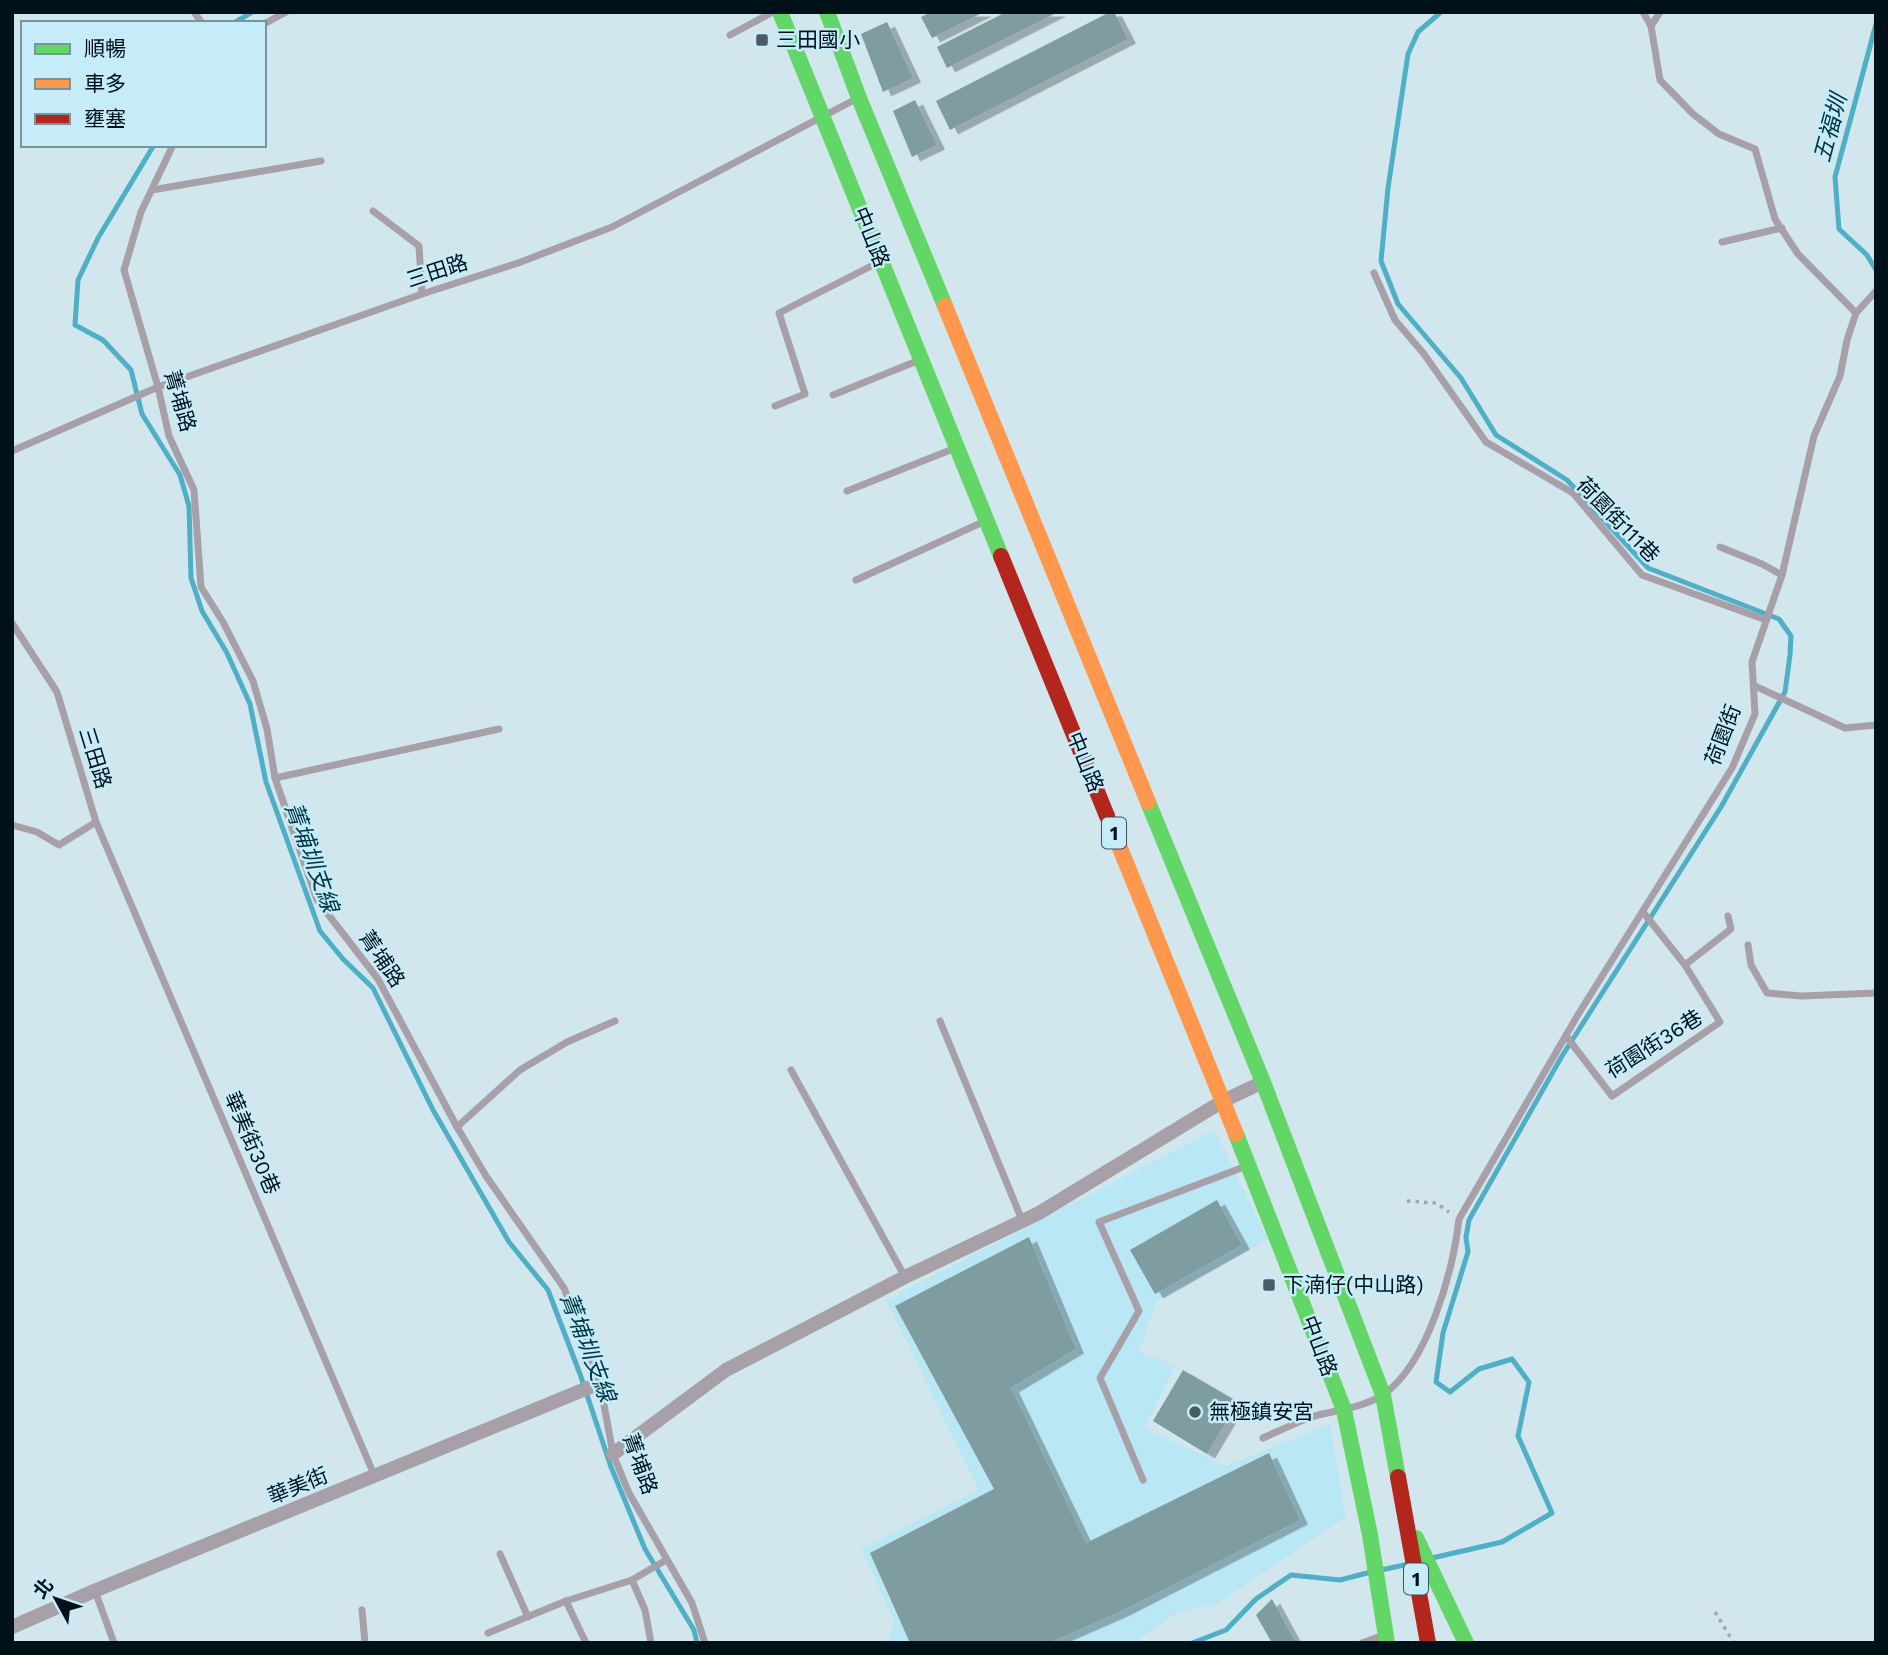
<svg xmlns="http://www.w3.org/2000/svg" width="1888" height="1655" font-family="'Work Sans','Noto Sans TC',sans-serif">
<defs>
<filter id="shadow"><feDropShadow dx="8" dy="4.5" stdDeviation="0" flood-color="#0004"/></filter>
</defs>
<rect width="100%" height="100%" fill="#d2e6ed"/>
<polygon fill="#bae7f5" points="1214,1130 1268,1239 1156,1302 1139,1352 1176,1365 1144,1428 1226,1466 1330,1424 1346,1517 1217,1604 1177,1613 1133,1643 886,1643 895,1623 861,1549 979,1490 886,1300"/>
<g fill="none" stroke-linecap="round" stroke-linejoin="round">
<g stroke="#4eafc5" stroke-width="5">
<polyline points="234,23 252,12"/>
<polyline points="1876,24 1835,177 1839,229 1867,255 1876,270"/>
<polyline points="154,145 98,238 78,280 75,325 103,340 131,370 142,414 180,475 189,506 191,578 202,611 227,653 250,704 266,782 320,931 343,959 373,988 433,1110 509,1242 548,1290 580,1374 611,1467 645,1549 694,1630 697,1643"/>
<polyline points="1432,1558 1502,1542 1552,1513 1518,1436 1529,1382 1512,1359 1479,1369 1450,1392 1436,1382 1443,1333 1468,1252 1466,1237 1469,1220 1562,1056 1721,807 1785,692 1790,655 1791,636 1779,619 1648,568 1567,480 1496,435 1461,378 1398,304 1381,261 1388,188 1408,54 1418,32 1441,12"/>
<polyline points="1381,1570 1409,1564"/>
<polyline points="1192,1643 1226,1630 1256,1599 1291,1575 1340,1580 1371,1572"/>
</g>
</g>
<g fill="#7f9ca0" filter="url(#shadow)">
<polygon points="931,12 984,12 932,38 921,17"/>
<polygon points="1006,12 1058,12 947,68 937,47"/>
<polygon points="1110,12 1114,12 1128,39 950,130 936,101"/>
<polygon points="887,22 913,78 883,92 861,34"/>
<polygon points="915,100 937,145 912,157 893,111"/>
<polygon points="1217,1200 1242,1245 1155,1294 1130,1250"/>
<polygon points="1029,1237 1076,1349 1011,1388 1086,1543 1269,1453 1300,1520 1120,1612 1049,1643 910,1643 870,1553 994,1489 895,1306"/>
<polygon points="1183,1370 1238,1402 1207,1454 1153,1421"/>
<polygon points="1272,1599 1296,1643 1272,1643 1256,1615"/>
</g>
<g fill="none" stroke-linecap="round" stroke-linejoin="round">
<g stroke="#a6a7ac" stroke-width="3.5" stroke-dasharray="3.5 5" stroke-linecap="butt">
<polyline points="1407,1201 1436,1203 1449,1212"/>
<polyline points="1715,1612 1734,1643"/>
</g>
<g stroke="#a8a0a8" stroke-width="7">
<polyline points="194,12 202,23"/>
<polyline points="1643,12 1651,26 1660,80 1693,114 1719,134 1755,149 1775,219 1798,254 1856,313"/>
<polyline points="264,24 286,12"/>
<polyline points="1651,26 1660,12"/>
<polyline points="730,35 773,12"/>
<polyline points="173,145 141,212 124,270 158,387 169,436 194,490 201,587 223,622 253,681 267,729 275,778 317,900 378,979 457,1127 486,1176 564,1288 600,1383 613,1454 629,1493 692,1603 705,1643"/>
<polyline points="152,190 321,161"/>
<polyline points="373,211 419,246 422,294"/>
<polyline points="1722,242 1782,228"/>
<polyline points="1374,273 1395,320 1424,354 1486,442 1573,493 1642,575 1766,620"/>
<polyline points="833,395 917,361"/>
<polyline points="775,406 805,394 779,313 877,263"/>
<polyline points="12,451 158,387 422,294 518,263 612,227 856,99"/>
<polyline points="847,491 953,449"/>
<polyline points="1720,547 1762,564 1782,575"/>
<polyline points="856,580 983,522"/>
<polyline points="12,623 57,692 96,822 375,1477"/>
<polyline points="1755,686 1845,728 1876,725"/>
<polyline points="275,778 499,729"/>
<polyline points="12,825 37,832 59,845 96,822"/>
<polyline points="1748,945 1751,965 1767,993 1802,996 1876,993"/>
<polyline points="1685,965 1731,929 1728,916"/>
<polyline points="940,1021 1022,1220"/>
<polyline points="1566,1036 1612,1096 1720,1022 1685,965 1643,912"/>
<polyline points="791,1070 905,1277"/>
<polyline points="457,1127 520,1070 567,1042 615,1021"/>
<path d="M1263 1438C1281 1430 1299 1421 1318 1415 1339 1410 1365 1407 1384 1394 1428 1363 1453 1271 1459 1219L1579 1013 1732 768 1755 714 1752 662 1782 575 1814 436 1840 376 1847 340 1856 313 1876 291"/>
<polyline points="1143,1480 1100,1378 1139,1311 1099,1222 1244,1167"/>
<polyline points="500,1554 528,1617"/>
<polyline points="95,1591 114,1643"/>
<polyline points="566,1601 586,1643"/>
<polyline points="362,1610 365,1643"/>
<polyline points="488,1633 566,1601 632,1580"/>
<polyline points="651,1643 645,1610 632,1580 666,1560"/>
<polyline points="1362,1643 1381,1636"/>
</g>
<g stroke="#a8a0a8" stroke-width="14">
<polyline points="613,1454 726,1370 905,1277 1039,1213 1223,1101 1263,1082"/>
<polyline points="12,1627 94,1591 600,1383"/>
</g>
<g stroke="#63d668" stroke-width="16">
<polyline points="780,12 1001,556"/>
<polyline points="827,12 859,98 945,306"/>
<polyline points="1148,802 1263,1082 1383,1395 1398,1477"/>
<polyline points="1236,1134 1344,1410 1370,1535 1387,1643"/>
<polyline points="1416,1538 1466,1643"/>
</g>
<g stroke="#ff974d" stroke-width="16">
<polyline points="945,306 1148,802"/>
<polyline points="1107,816 1236,1134"/>
</g>
<g stroke="#b3261e" stroke-width="16">
<polyline points="1001,556 1107,816"/>
<polyline points="1398,1477 1428,1643"/>
</g>
</g>
<g fill="#4a5c63" stroke="#c6ecf9" stroke-width="2.5">
<rect x="755" y="33" width="14" height="14" rx="3.5"/>
<rect x="1262" y="1278" width="14" height="14" rx="3.5"/>
<circle cx="1195" cy="1412" r="7"/>
</g>
<g text-anchor="middle" stroke-width="5" stroke-linejoin="round" paint-order="stroke">
<g fill="#c6ecf9" stroke="#3b535c" stroke-width="2">
<rect x="1102" y="817.5" width="24" height="31" rx="5"/>
<rect x="1404" y="1563.5" width="24" height="31" rx="5"/>
</g>
<g font-size="19" font-weight="bold" fill="#001219">
<text x="1114" y="840">1</text>
<text x="1416" y="1586">1</text>
</g>
<g font-size="21" fill="#001219" stroke="#c6ecf9" text-anchor="start">
<text x="776" y="47">三田國小</text>
<text x="1283" y="1292">下湳仔(中山路)</text>
<text x="1209" y="1419">無極鎮安宮</text>
</g>
<g font-size="21" fill="#001219" stroke="#c6ecf9">
<text transform="translate(871 237) rotate(68)" y="7">中山路</text>
<text transform="translate(437 271) rotate(-18)" y="7">三田路</text>
<text transform="translate(180 401) rotate(74)" y="7">菁埔路</text>
<text transform="translate(1618 520) rotate(46)" y="7">荷園街111巷</text>
<text transform="translate(1723 735) rotate(-69)" y="7">荷園街</text>
<text transform="translate(95 758) rotate(73)" y="7">三田路</text>
<text transform="translate(1085 762) rotate(68)" y="7">中山路</text>
<text transform="translate(382 959) rotate(56)" y="7">菁埔路</text>
<text transform="translate(1654 1044) rotate(-32)" y="7">荷園街36巷</text>
<text transform="translate(252 1143) rotate(67)" y="7">華美街30巷</text>
<text transform="translate(1319 1346) rotate(69)" y="7">中山路</text>
<text transform="translate(640 1464) rotate(70)" y="7">菁埔路</text>
<text transform="translate(298 1486) rotate(-22)" y="7">華美街</text>
</g>
<g font-size="23" font-style="italic" fill="#013744" stroke="#c6ecf9">
<text transform="translate(1830 128) rotate(-75)" y="8">五福圳</text>
<text transform="translate(312 857) rotate(70)" y="8">菁埔圳支線</text>
<text transform="translate(588 1347) rotate(69)" y="8">菁埔圳支線</text>
</g>
</g>
<rect width="1888" height="1655" fill="none" stroke="#001219" stroke-width="28"/>
<rect x="21" y="21" width="245" height="126" fill="#c6ecf9" stroke="#77959f" stroke-width="2"/>
<rect x="35" y="44" width="35" height="10" fill="#63d668" stroke="#77959f" stroke-width="2"/>
<text x="84" y="56" font-size="21" fill="#001219">順暢</text>
<rect x="35" y="79" width="35" height="10" fill="#ff974d" stroke="#77959f" stroke-width="2"/>
<text x="84" y="91" font-size="21" fill="#001219">車多</text>
<rect x="35" y="114" width="35" height="10" fill="#b3261e" stroke="#77959f" stroke-width="2"/>
<text x="84" y="126" font-size="21" fill="#001219">壅塞</text>
<g transform="translate(56 1599) rotate(310)" stroke="#c6ecf9" stroke-width="5" paint-order="stroke">
<path d="M0-5L12 26L0 18L-12 26Z" fill="#001219"/>
<text y="-10" font-size="19" font-weight="bold" text-anchor="middle" fill="#001219">北</text>
</g>
</svg>
